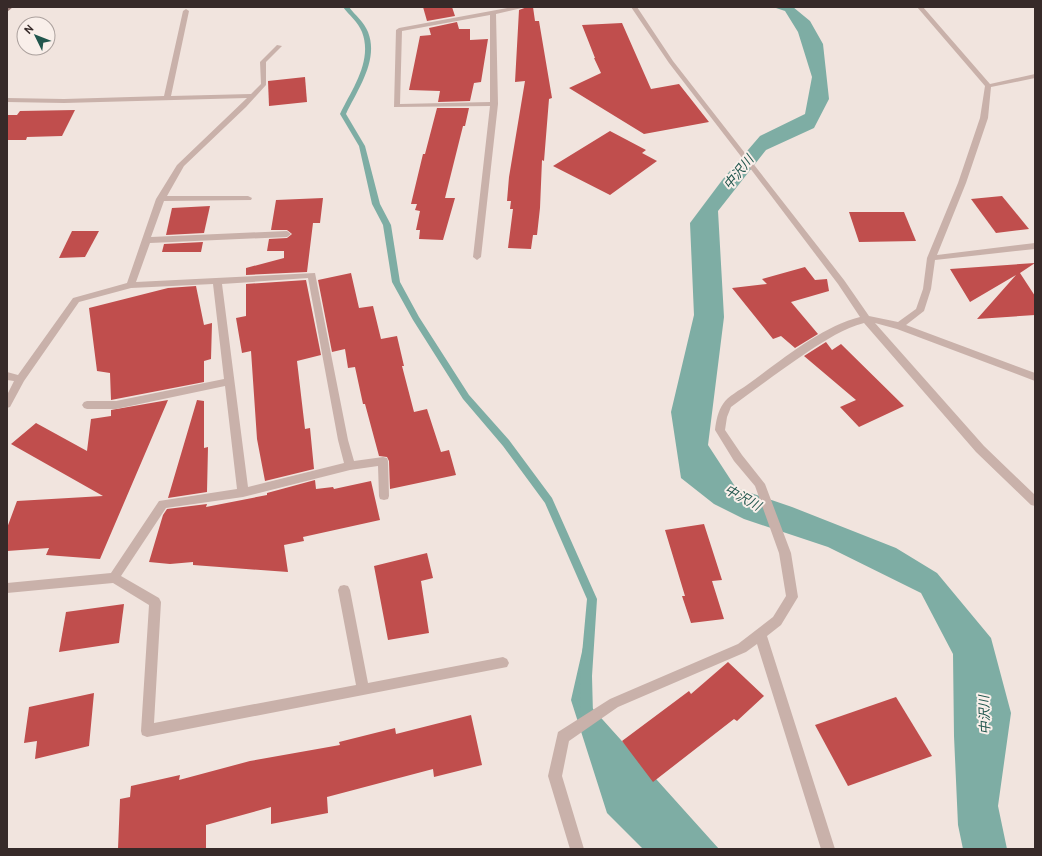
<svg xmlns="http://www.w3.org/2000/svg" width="1042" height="856" font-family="Cabin,'Noto Sans JP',sans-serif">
<rect width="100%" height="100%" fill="#f1e4de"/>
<g fill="#7eada4">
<polygon points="773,7 793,7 810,21 823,44 829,99 814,128 766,150 718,211 724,317 708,445 736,488 792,507 896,548 937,573 991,638 1011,713 998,806 1007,849 963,849 958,825 954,736 953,654 921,593 828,547 744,519 714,504 681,478 671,412 694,315 690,223 723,179 760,136 805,114 812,77 798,32 785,11"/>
<polygon points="589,621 585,700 719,849 643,849 607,813 571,700"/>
</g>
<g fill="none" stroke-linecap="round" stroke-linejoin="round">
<path fill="#7eada4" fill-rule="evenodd" d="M343 7H349C355 15 364 22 368 32 379 60 358 89 346 114L365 146 380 204 391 225 400 282 419 317 469 395 509 440 552 498 597 599 592 676 593 715 591 719 587 721 583 719 581 715 580 676 587 599 545 503 503 446 463 399 413 320 392 282 383 225 372 204 359 146 340 114C352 89 373 61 362 32 358 22 349 15 343 7Z"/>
</g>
<g fill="#c04e4d">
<polygon points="423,7 452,7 455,16 427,21"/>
<polygon points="527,7 533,7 535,21 539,21 552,98 549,99 544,161 542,160 540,208 537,235 533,235 531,249 508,248 513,209 510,209 511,201 507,201 509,177 525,81 515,82 519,10"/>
<polygon points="457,22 459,29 470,29 470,40 488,39 481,82 474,83 470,101 438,102 440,91 409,90 420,36 431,35 429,28"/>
<polygon points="622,23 651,89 679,84 709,122 644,134 569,88 601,73 594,58 595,58 582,25"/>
<polygon points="305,77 307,102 269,106 268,81"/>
<polygon points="437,108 469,108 465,126 463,126 445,198 455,198 443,240 419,239 420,230 416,230 420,211 415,210 417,204 411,204 423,154 425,154"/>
<polygon points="75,110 62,136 27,137 26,140 7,140 7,115 17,115 20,111"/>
<polygon points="610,131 646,150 642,153 657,161 610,195 553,166"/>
<polygon points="1002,196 1029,229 996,233 971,199"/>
<polygon points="323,198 320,223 313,223 307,272 246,275 246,268 284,258 284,251 267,251 269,239 287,238 292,234 287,230 271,230 276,200"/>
<polygon points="210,206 204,233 166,235 172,208"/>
<polygon points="849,212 904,212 916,241 859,242"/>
<polygon points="72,231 99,231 85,257 59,258"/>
<polygon points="203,242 201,252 162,252 164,244"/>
<polygon points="1035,263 1020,273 1035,296 1035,315 977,319 1016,275 970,302 950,269"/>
<polygon points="805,267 815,280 827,279 829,291 791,302 818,334 795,348 781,336 773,339 732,288 767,284 762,279"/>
<polygon points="351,273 359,308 373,306 381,339 397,336 404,366 402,366 414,412 427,409 441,452 449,450 456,475 390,489 389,461 387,457 379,456 365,404 363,404 355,367 348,368 345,349 332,352 318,280"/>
<polygon points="306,280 321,355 297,361 305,429 310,428 314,469 265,481 257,439 251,351 242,353 236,318 246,316 246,284"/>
<polygon points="196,286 204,325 212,323 211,359 204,361 204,382 111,400 110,373 97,371 89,308 168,288"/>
<polygon points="826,342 832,350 841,344 904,406 859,427 840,407 856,400 804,356"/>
<polygon points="168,400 100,559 46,555 49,548 7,551 7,528 17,501 103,496 11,444 36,423 87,451 91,419 111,416 111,410"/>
<polygon points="197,400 204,401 204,448 208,447 207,492 168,498"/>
<polygon points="315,480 316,489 333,487 334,489 371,481 380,520 303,537 304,541 284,545 288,572 193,565 193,562 170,564 149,562 163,515 167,509 207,504 206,507 267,495 267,493"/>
<polygon points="704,524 722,580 712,581 724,619 691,623 682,596 685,596 665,530"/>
<polygon points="427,553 433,578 421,581 429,633 388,640 374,566"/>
<polygon points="124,604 119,643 59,652 66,612"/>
<polygon points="728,662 764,696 737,721 734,719 653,782 622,741 689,691 691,694"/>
<polygon points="94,693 89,746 35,759 37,741 24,743 29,707"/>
<polygon points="896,697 932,756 848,786 815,725"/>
<polygon points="471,715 482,765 434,777 433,769 327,797 328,813 271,824 271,807 206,825 206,849 118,849 120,799 130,797 131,786 180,775 179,780 250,761 340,745 339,742 395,728 396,734"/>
</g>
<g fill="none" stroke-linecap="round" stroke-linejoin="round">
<g fill="#c9b1aa" fill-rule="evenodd">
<path d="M513 7H526L496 14 498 104 481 257 477 260 473 257 490 106 394 107 396 30 399 28ZM490 15V102L400 104 402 31Z"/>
<path d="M631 7H637L673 61 844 280 869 316 898 322 916 309 923 289 927 258 958 183 980 118 985 86 917 7H923L990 84 1035 74V78L991 87 988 118 966 183 937 255 1035 243V249L935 260 931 289 924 311 906 325 1035 373V381L897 329 875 323 984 446 1035 495V506L1031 505 976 452 864 323C844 328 826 340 809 351 782 369 757 388 731 407L727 417 725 430 742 455 765 484 791 553 798 597 781 625 767 636 835 849H821L757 644 746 652 618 707 569 741 562 776 584 849H570L548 776 558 732 610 699 738 644 773 617 786 596 779 553 755 486 734 461 715 430C716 421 718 411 723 404 728 396 740 390 747 385 779 362 822 326 860 317L838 284 753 172 669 63Z"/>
<path d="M186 9 189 11 171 96 251 94 261 84 260 62 277 45 282 46 266 62V85L246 107 184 166 167 196H248L252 198 251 200 164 201 151 237 287 231 291 234 287 237 150 243 136 282 315 273 348 440 354 461 383 457 387 458 388 461 389 496 388 499 384 500 380 499 379 496 378 466 350 470 243 497 166 508 121 576 159 598 161 602 154 723 356 685 338 590 340 586 344 585 348 586 350 590 368 683 503 657 507 659 509 663 507 667 147 737 142 735 141 731 149 605 113 583 7 593V583L111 573 159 501 237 489 225 386 116 409H87L84 408 82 405 84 402 87 401H116L224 379 213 284 131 288 79 302 24 381 10 407 7 408V395L14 381 7 380V372L18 375 73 298 127 283 156 199 177 165 247 98 64 103 7 102V98L64 99 164 96 183 11ZM308 278 338 440 344 463 248 487 222 284Z"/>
</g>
<polygon fill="#9d807c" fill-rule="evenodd" points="7,7 13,7 7,12"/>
</g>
<g text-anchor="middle" stroke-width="4" stroke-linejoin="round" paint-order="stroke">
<g font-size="13" font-style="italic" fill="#21564d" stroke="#f9efea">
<text transform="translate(738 172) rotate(-51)" y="5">中沢川</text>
<text transform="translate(743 497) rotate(29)" y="5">中沢川</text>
<text transform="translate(984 715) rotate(-92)" y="5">中沢川</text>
</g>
</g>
<rect width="1042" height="856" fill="none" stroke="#372a29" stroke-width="16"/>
<g transform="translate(36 36) rotate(313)"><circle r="19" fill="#f9efea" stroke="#aba09d"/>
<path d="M0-3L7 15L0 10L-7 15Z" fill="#21564d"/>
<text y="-6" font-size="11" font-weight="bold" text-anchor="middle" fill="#372a29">N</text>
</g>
</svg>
